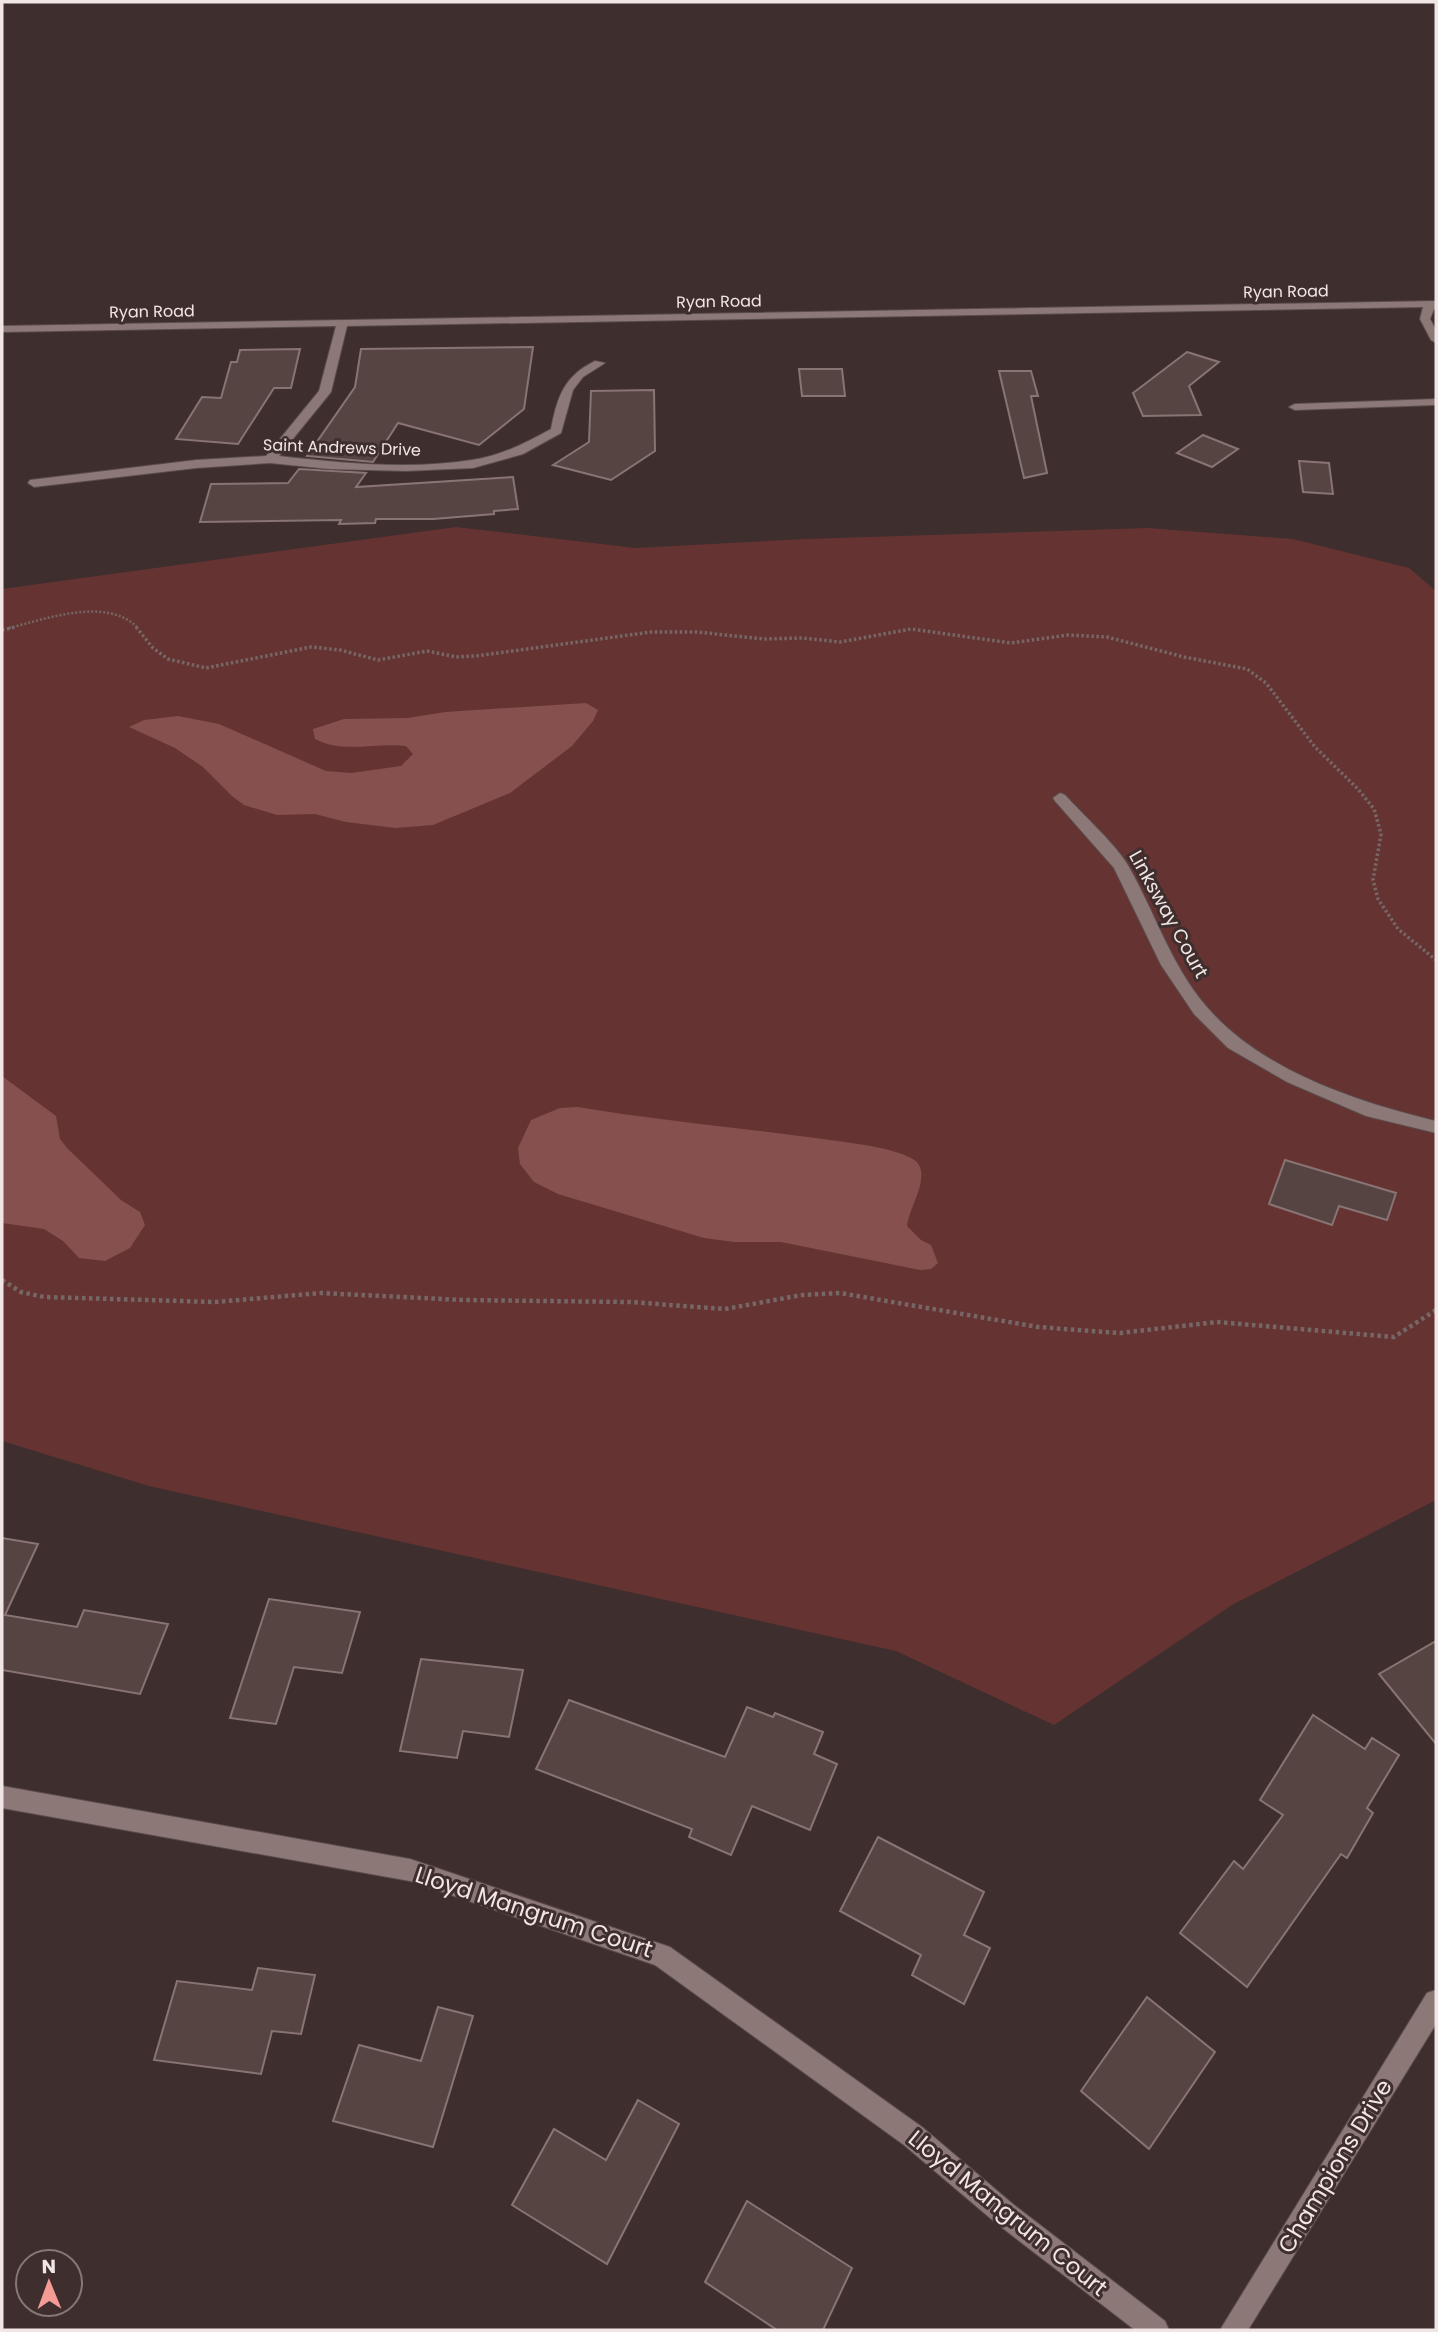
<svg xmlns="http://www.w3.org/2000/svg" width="1438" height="2332" font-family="Poppins,sans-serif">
<rect width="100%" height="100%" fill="#3e2e2d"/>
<polygon fill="#653432" points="456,527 635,548 805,539 1148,528 1293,539 1409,568 1436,591 1436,1500 1232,1605 1054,1725 896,1651 149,1486 2,1441 2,589"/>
<g fill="#85504d">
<path d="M586 703 598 710 593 721 572 746 510 793 433 825 395 828 346 822 315 814 277 815 244 805 232 796 203 767 175 748 129 727 144 720 178 716 219 724 326 771 351 773 401 766 413 754 406 746C377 742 342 754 315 739L313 729 344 719 408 718 445 712Z"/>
<polygon points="2,1076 56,1116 60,1139 67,1148 121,1200 140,1212 145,1225 130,1248 105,1261 79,1258 63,1241 44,1229 2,1223"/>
<path d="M578 1107C673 1123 769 1130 865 1145 877 1147 914 1154 919 1165 928 1182 909 1207 907 1226L921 1240 931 1245 938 1263 931 1269 920 1270 781 1242H734L704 1238 558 1194 534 1182 520 1164 518 1148 531 1120 560 1108Z"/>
</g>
<g fill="#564443" stroke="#887473" stroke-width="2">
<polygon points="533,347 524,409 479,445 398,423 373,462 307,456 355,387 361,349"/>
<polygon points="300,349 291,388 274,388 238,444 176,439 202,397 221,398 231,362 237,362 240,350"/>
<polygon points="1187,352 1219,362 1189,386 1201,415 1143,416 1133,393"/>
<polygon points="799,369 842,369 845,396 802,396"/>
<polygon points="999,371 1031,371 1038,396 1031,396 1047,473 1024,478"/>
<polygon points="654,390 655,451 611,480 553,465 589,442 591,391"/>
<polygon points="1203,435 1238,449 1212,467 1177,453"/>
<polygon points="1299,461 1329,463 1333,494 1303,492"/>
<polygon points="299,469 366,473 356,487 513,477 518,509 494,511 494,514 433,519 376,519 375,523 339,524 341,520 200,522 211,484 288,483"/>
<polygon points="1285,1160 1396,1193 1387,1220 1339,1206 1332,1225 1269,1204"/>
<polygon points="2,1538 38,1544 5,1615 77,1627 84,1610 168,1624 140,1694 2,1670"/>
<polygon points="269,1599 360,1612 342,1673 294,1667 276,1724 230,1718"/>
<polygon points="1436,1641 1436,1744 1379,1674"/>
<polygon points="421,1659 523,1670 509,1737 463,1731 457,1758 400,1751"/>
<polygon points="569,1700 725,1757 747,1707 773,1717 775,1713 823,1732 814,1754 837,1764 810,1830 752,1806 731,1855 689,1837 692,1829 536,1769"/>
<polygon points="1313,1715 1365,1749 1372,1738 1399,1755 1367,1808 1373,1813 1347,1858 1341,1854 1247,1987 1180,1933 1234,1861 1243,1869 1283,1815 1260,1800"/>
<polygon points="878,1837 984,1892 964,1935 990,1948 964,2004 912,1975 921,1955 840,1911"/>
<polygon points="258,1968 315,1975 301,2034 272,2031 261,2074 154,2060 177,1981 252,1990"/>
<polygon points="1147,1997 1215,2052 1149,2149 1081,2091"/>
<polygon points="438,2007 473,2016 433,2147 333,2121 359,2045 421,2061"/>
<polygon points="638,2100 679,2124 607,2264 512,2205 554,2129 606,2160"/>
<polygon points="747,2201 852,2268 823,2330 777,2330 705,2282"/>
</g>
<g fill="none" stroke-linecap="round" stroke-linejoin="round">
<g stroke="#5a4c4b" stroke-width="2">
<g id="minor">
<path d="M1436 301V309H1434L1430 319 1436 330V343L1431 340 1420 319 1423 307 347 326 331 392 279 456C341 463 409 470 472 460 500 456 526 443 551 429 557 397 564 376 595 361L605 363 583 377 573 390 561 433 523 454 473 468 406 471 329 469 270 463 196 468 34 487 28 483 30 480 196 460 266 456 319 391 336 326 2 332V326Z"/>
<polygon points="1436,399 1436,405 1295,410 1289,407 1295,404"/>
<path d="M1060 793 1065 795C1083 815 1116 844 1129 867 1155 913 1171 965 1206 1006 1260 1070 1357 1102 1436 1121V1133L1366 1116 1287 1082 1228 1048 1194 1014 1161 965 1114 868 1055 801 1053 798Z"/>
<polygon points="2,1786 410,1859 670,1947 922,2127 1014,2205 1165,2321 1169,2330 1135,2330 996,2223 904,2145 655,1965 410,1881 2,1808"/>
<polygon points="1436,1990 1436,2024 1248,2330 1220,2330 1427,1993"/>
</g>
</g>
<path stroke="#766766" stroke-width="2.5" stroke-dasharray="2 2" stroke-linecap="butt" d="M9 628C46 619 107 596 138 628"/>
<g stroke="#766766" stroke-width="3.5" stroke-dasharray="2.5 2.5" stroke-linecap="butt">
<polyline points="136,627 153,648 168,659 206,668 311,647 340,650 378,660 427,651 456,657 476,656 651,632 697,632 763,639 803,638 840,642 911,629 1011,643 1068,635 1107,637 1184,657 1247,669 1266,683 1315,747 1358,789 1374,809 1381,834 1373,880 1378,899 1398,929 1436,960"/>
<polyline points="2,630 16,627"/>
</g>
<polyline stroke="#766766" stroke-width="4.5" stroke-dasharray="3.5 3.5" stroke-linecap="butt" points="2,1280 21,1292 44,1297 215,1302 321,1293 463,1300 630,1302 725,1309 802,1295 840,1293 1038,1327 1120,1333 1217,1322 1394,1337 1436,1310"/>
<use href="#minor" fill="#8c7877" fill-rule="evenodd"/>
</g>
<g text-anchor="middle" stroke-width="6" stroke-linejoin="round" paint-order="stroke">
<g font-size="16" fill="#f1e6e5" stroke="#3e2e2d">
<text transform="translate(1286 291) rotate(-1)" y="6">Ryan Road</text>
<text transform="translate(719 301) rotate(-1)" y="6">Ryan Road</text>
<text transform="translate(152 311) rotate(-1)" y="6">Ryan Road</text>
<text transform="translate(342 447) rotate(2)" y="6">Saint Andrews Drive</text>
</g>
<g font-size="19" fill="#f1e6e5" stroke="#3e2e2d">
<text transform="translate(1169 914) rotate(61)" y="7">Linksway Court</text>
</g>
<g font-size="23" fill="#f1e6e5" stroke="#3e2e2d">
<text transform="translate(534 1912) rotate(18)" y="8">Lloyd Mangrum Court</text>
<text transform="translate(1335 2166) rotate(-59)" y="8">Champions Drive</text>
<text transform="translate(1008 2213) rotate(39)" y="8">Lloyd Mangrum Court</text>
</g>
</g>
<rect width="1438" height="2332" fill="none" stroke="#f1e6e5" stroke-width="7"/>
<g transform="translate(49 2283) rotate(359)"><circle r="33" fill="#3e2e2d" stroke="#867877" stroke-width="2"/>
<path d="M0-5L12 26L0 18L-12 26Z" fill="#f59b96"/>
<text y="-10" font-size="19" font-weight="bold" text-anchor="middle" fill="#f1e6e5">N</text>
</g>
</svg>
